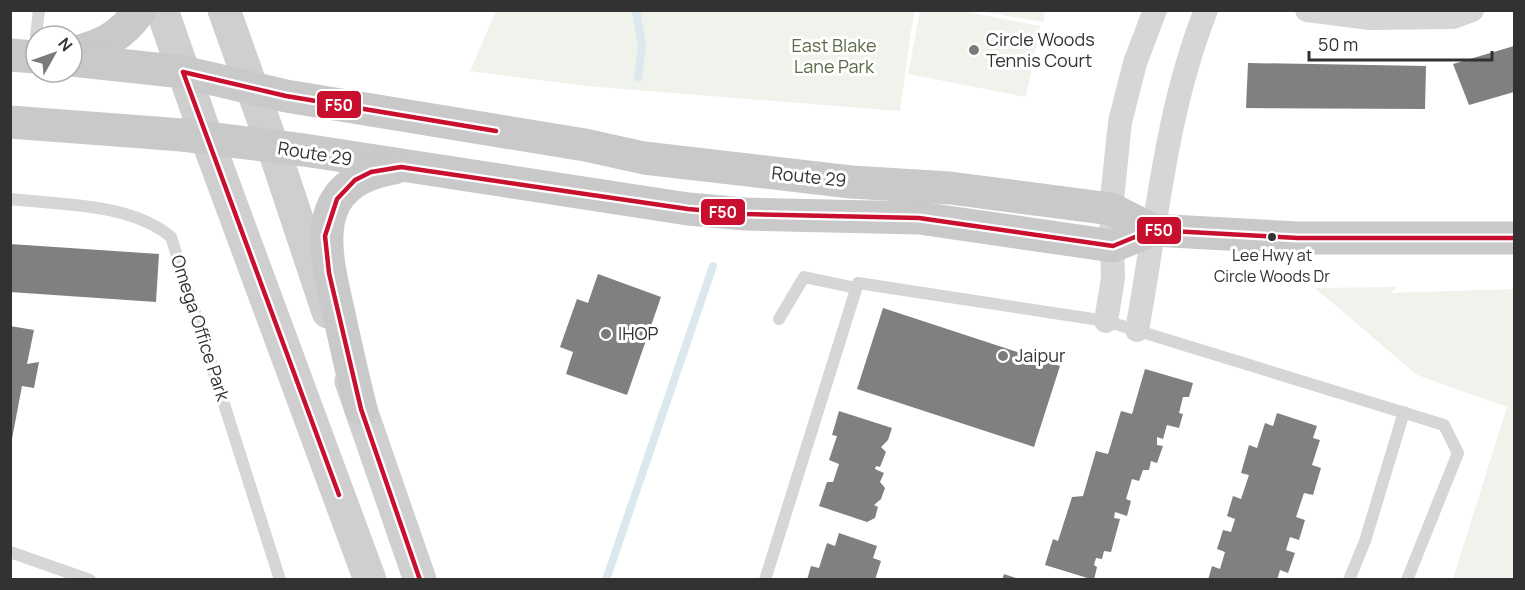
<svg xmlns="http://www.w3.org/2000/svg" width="1525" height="590" font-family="Manrope,sans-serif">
<rect width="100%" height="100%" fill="#fff"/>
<g fill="#f0f2ec">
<polygon points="496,11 496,10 914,11 900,111 586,86 470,71"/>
<polygon points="920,11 962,11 1040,26 1026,97 908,74"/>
<polygon points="979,11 1045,11 1043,22"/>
<polygon points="1397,287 1391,293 1514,289 1514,579 1453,579 1507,407 1417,375 1315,288"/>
</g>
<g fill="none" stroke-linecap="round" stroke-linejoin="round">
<g stroke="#dbe9ee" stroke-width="8">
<polyline points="636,10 642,46 638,77"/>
<polyline points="606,580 713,266"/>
</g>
</g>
<g fill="#808080">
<polygon points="1514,46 1514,92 1469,105 1453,64"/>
<polygon points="1248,63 1426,66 1425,109 1246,108"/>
<polygon points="10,244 159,254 156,302 10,292"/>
<polygon points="598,274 661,297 627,395 566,374 573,352 560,347 577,299 588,303"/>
<polygon points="883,308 1060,366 1034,447 857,389"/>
<polygon points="10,326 34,330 27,364 39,362 34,388 22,386 12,439"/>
<polygon points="1145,369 1193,383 1189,397 1183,397 1179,413 1183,414 1179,428 1167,425 1163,439 1157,437 1157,445 1163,446 1157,463 1151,461 1149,470 1143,470 1139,481 1132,479 1126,499 1131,501 1127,516 1115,512 1114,518 1120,519 1111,552 1104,551 1102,559 1096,558 1094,565 1097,567 1094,580 1045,565 1053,539 1058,541 1072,497 1083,496 1096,451 1108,454 1121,411 1132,414"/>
<polygon points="839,411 892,428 888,440 881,447 886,452 880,467 876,466 875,469 884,473 880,482 885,488 881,499 874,505 878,507 875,518 867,522 819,506 827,482 833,482 839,464 829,460 837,436 832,435"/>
<polygon points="1277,413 1317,426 1313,438 1320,440 1312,465 1321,468 1313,495 1304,493 1296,517 1305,520 1299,540 1290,537 1286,550 1295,553 1288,573 1280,570 1277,580 1208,580 1212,566 1220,569 1225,552 1217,549 1223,530 1231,532 1235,519 1227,516 1233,496 1241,499 1249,475 1241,473 1249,445 1257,448 1265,423 1273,426"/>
<polygon points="839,533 877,546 873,558 881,561 875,580 807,580 811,566 819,568 827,543 835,546"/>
<polygon points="1004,574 1019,579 1018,580 1002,580"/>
</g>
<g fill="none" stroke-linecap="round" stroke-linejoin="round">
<g stroke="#d6d6d6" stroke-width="12">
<polyline points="36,36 39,10"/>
<path d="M10 199C62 205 131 203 171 237L280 580"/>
<polyline points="779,319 804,277 856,288"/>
<polyline points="10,552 90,580"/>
<polyline points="765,580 858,283 1106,321 1444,425 1458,453 1407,580"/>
<polyline points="1349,580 1365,541 1404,412"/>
</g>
<g stroke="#d6d6d6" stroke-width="24">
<polyline points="1307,10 1370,18 1453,17 1472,10"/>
<polyline points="1106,321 1113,278 1111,209 1120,122 1135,63 1155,10"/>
<path d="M1137 330C1157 222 1165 114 1206 10"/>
</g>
<g stroke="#cfcfcf" stroke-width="33">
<polyline points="162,10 207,139 370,580"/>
<polyline points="224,10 273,147 328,312"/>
<polyline points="351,381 420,580"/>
</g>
<g stroke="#c9c9c9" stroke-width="33">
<path d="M72 53C102 46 122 36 140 10"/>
<polyline points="10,55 36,57"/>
<polyline points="72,60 183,72 286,96 585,145 644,158 851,182 950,188 1111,209 1152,230 1298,238 1514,238"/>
<polyline points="10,122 182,135 304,150 688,209 745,214 919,218 1113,246 1152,230"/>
<path d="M361 409C353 378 346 346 339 314 324 249 307 183 394 168"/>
</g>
<g stroke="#fff" stroke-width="9">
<g id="bus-1">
<polyline points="183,72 286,96 496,131"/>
<polyline points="183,72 339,495"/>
<polyline points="420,580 361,409 329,273 325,236 337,199 355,180 371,172 401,167 688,209 745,214 919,218 1113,246 1152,230 1298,238 1514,238"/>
</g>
</g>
<use href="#bus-1" stroke="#c8102e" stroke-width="4.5"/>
</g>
<g fill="#7a7a7a" stroke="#fff" stroke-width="2">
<circle cx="974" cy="50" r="6"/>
<circle cx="606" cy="334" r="6"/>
<circle cx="1003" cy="356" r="6"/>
</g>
<circle fill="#323232" stroke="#fff" stroke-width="2" cx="1272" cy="237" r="5"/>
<g text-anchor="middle" stroke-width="6" stroke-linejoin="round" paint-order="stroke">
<g font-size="16" fill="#323232" stroke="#fff">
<text x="1272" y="261">Lee Hwy at<tspan x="1272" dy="21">Circle Woods Dr</tspan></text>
</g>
<g font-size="18" fill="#323232" stroke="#fff" text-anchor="start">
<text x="986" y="46">Circle Woods<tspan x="986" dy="21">Tennis Court</tspan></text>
<text x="618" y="340">IHOP</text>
<text x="1015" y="362">Jaipur</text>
</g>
<g font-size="18" fill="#5b6944" stroke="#fff">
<text x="834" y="52">East Blake<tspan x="834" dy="21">Lane Park</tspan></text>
</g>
<g font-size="18" fill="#323232" stroke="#fff">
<text transform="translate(315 154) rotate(9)" y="6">Route 29</text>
<text transform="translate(809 177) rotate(6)" y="6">Route 29</text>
<text transform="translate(200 328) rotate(72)" y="6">Omega Office Park</text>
</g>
</g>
<g stroke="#fff" stroke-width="2">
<rect x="316" y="90" width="46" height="29" rx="6" fill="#c8102e"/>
<rect x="700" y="198" width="46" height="28" rx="6" fill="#c8102e"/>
<rect x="1136" y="216" width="46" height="29" rx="6" fill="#c8102e"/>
</g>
<g font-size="16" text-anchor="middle" font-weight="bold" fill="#fff">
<text x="339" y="111">F50</text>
<text x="723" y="218">F50</text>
<text x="1159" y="236">F50</text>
</g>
<rect width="1525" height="590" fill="none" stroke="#323232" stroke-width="24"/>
<g transform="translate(54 54) rotate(50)"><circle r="28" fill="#ffffff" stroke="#adadad" stroke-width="1.5"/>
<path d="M0-4.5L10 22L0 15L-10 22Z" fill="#7a7a7a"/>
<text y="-9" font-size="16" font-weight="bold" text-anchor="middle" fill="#323232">N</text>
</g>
<path d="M1309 51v9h183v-9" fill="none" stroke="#323232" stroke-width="3"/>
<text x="1318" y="51" font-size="18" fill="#323232" stroke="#ffffff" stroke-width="4.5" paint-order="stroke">50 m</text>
</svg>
